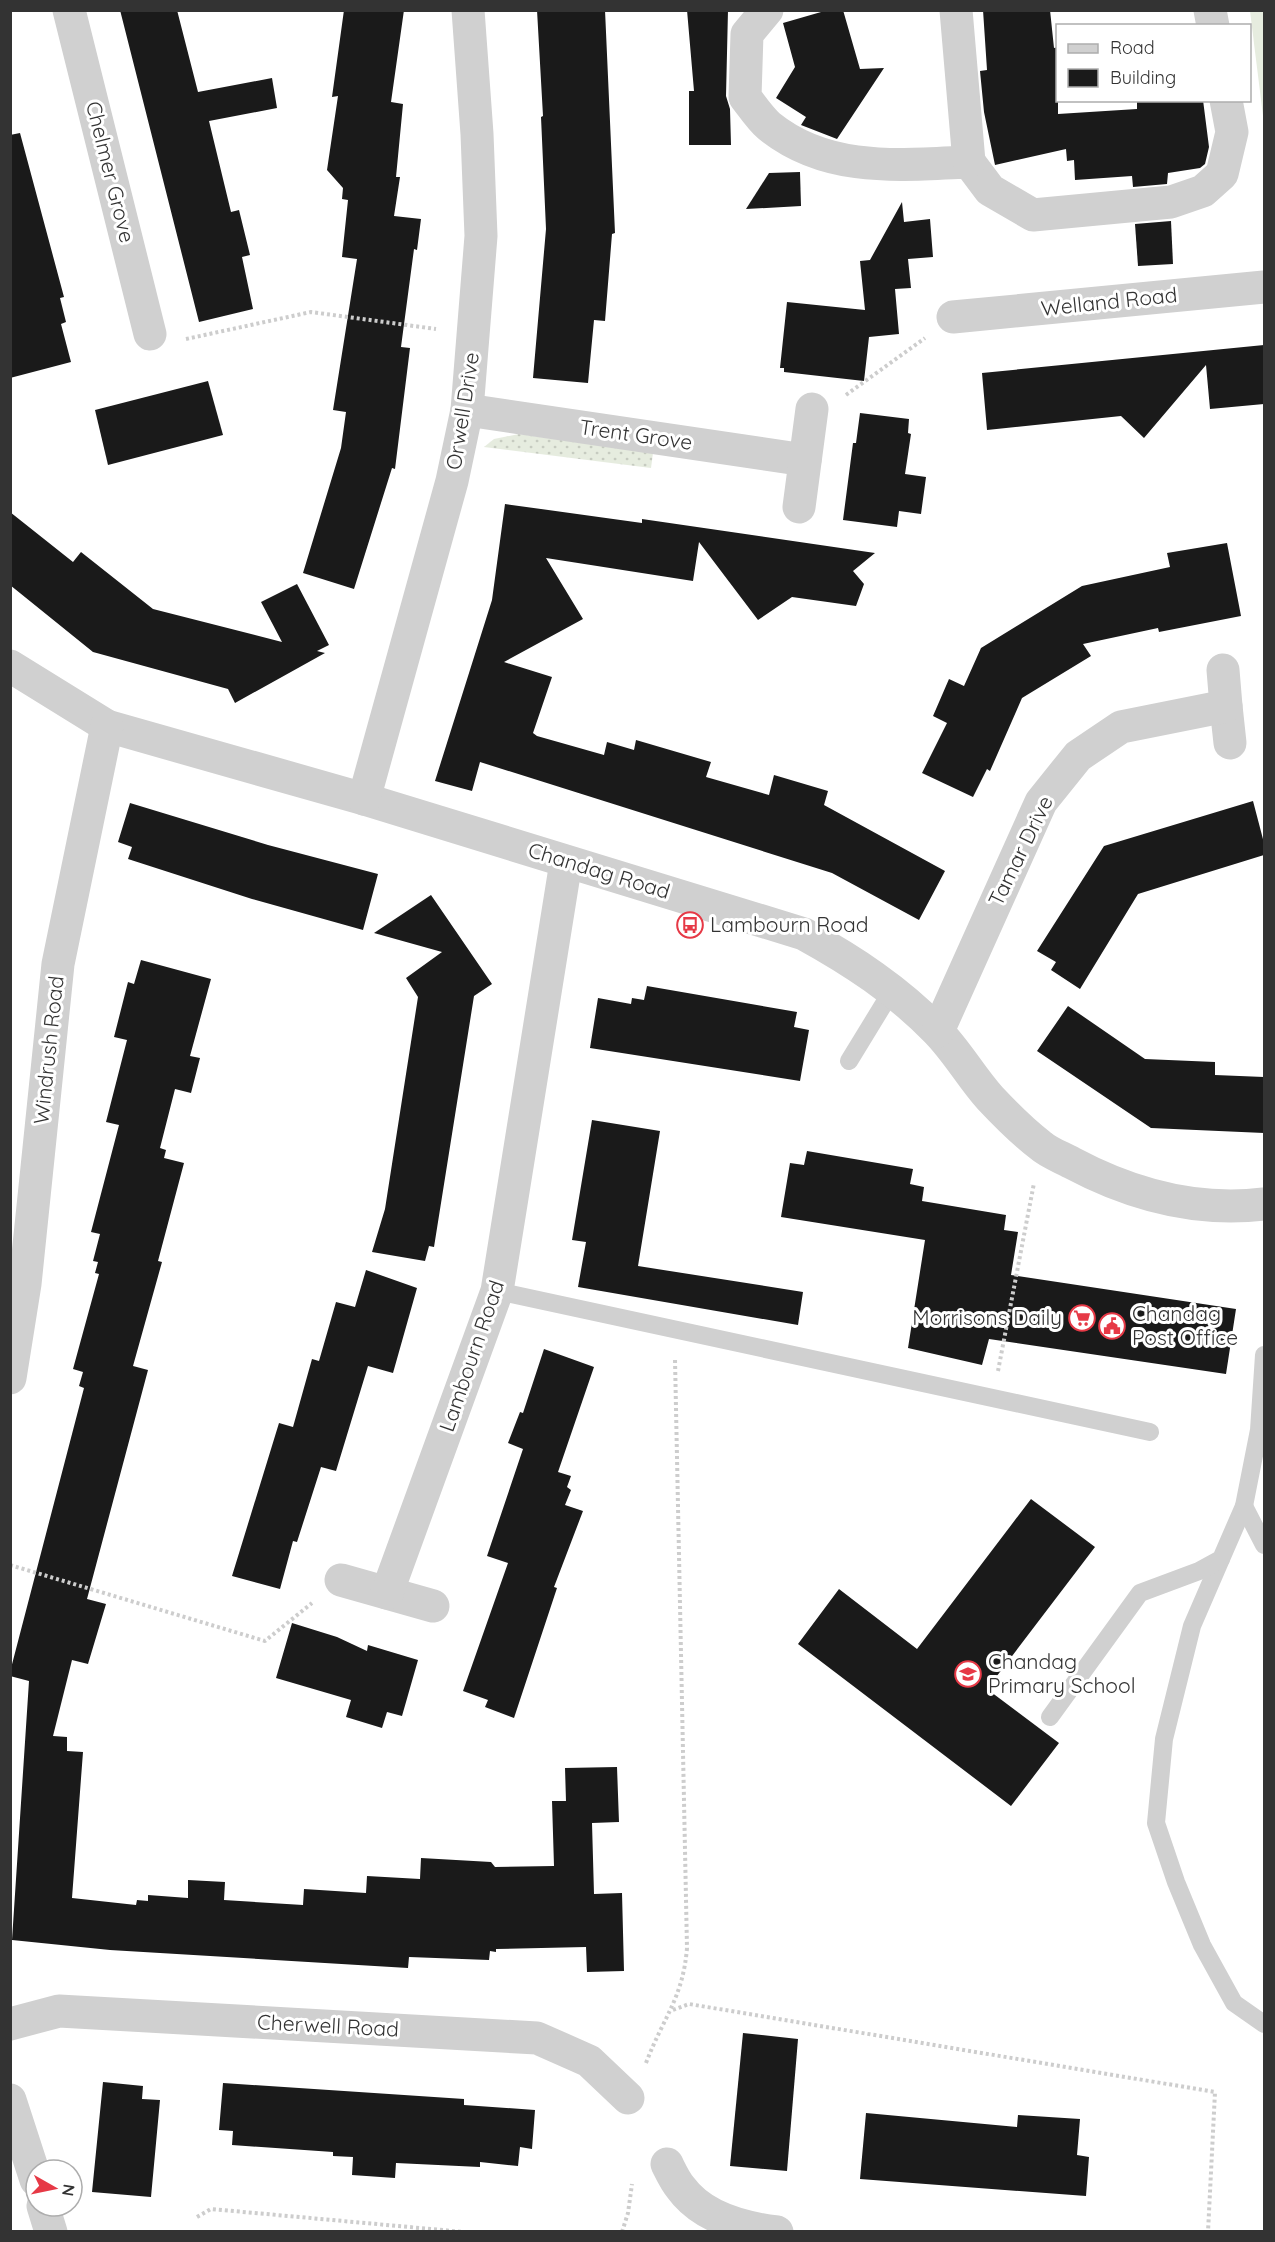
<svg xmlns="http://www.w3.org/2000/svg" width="1275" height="2242" font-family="Quicksand,sans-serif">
<defs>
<pattern id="grass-dots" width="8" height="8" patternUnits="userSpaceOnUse" patternTransform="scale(1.5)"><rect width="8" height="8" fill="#e6ecdf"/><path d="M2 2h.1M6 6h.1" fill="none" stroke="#c6cbc0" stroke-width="1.8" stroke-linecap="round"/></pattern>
</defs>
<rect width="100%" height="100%" fill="#fff"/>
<polygon fill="url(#grass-dots)" points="519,434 653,453 651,468 484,447 494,439"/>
<polygon fill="#e6ecdf" points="1250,11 1264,11 1264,124"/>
<g fill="#1a1a1a">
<polygon points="120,10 177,10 198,92 272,78 277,108 209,121 231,212 239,210 250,255 242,257 253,309 199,322"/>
<polygon points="344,10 404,10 391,102 403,104 396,177 400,177 394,216 421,219 417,250 414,249 401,347 410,348 395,469 392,468 354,589 303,573 341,448 346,412 333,410 357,259 342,257 348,200 342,199 343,188 327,170 338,96 332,97"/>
<polygon points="537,10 605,10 615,233 612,234 605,321 594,320 588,383 533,378 546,229 541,117 543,116"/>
<polygon points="687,10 728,10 726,96 730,109 731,145 689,145 689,91 694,91"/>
<polygon points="828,10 843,10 860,69 884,68 837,139 801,125 806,117 776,98 795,67 783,23"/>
<polygon points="983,10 1050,10 1054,48 1058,47 1058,114 1137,109 1137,100 1203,100 1209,147 1205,164 1200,168 1168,173 1167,184 1133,187 1132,176 1075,180 1074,160 1067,161 1066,149 995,165 984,112 980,71 987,70"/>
<polygon points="20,133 64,297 60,298 66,322 61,324 71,362 10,378 10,135"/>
<polygon points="800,172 801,206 746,209 769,173"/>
<polygon points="902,202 904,222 930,219 933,257 908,259 911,288 895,289 899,334 869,337 864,381 784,372 784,368 780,368 787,302 865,310 860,261 870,260"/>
<polygon points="1171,221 1173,264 1138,266 1135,224"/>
<polygon points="1264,345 1264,404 1210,409 1206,365 1144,438 1121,416 987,430 982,373"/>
<polygon points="208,381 223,435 108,465 95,410"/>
<polygon points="860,413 909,419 908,433 911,434 905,474 926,477 921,514 899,511 897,527 843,520 853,443 856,443"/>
<polygon points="505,504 642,523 642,519 875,553 853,571 864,584 856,606 792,597 758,620 699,542 693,581 546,558 583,619 504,662 552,677 533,733 537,736 604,755 607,742 634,750 636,740 711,762 706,777 769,795 774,775 828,791 824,805 945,871 919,920 832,873 480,762 472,791 435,781 492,600"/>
<polygon points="10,512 73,562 81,552 153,609 282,642 261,602 297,584 329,645 317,651 325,653 235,703 228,689 93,652 10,585"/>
<polygon points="1227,543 1241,616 1159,632 1158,628 1083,644 1091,656 1022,698 990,771 987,769 973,797 922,773 947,723 933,716 949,679 964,686 981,648 1082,586 1170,567 1167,553"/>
<polygon points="1253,801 1264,843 1264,855 1138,894 1080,989 1051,970 1056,962 1037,951 1104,846"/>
<polygon points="130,803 268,845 378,874 363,930 252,899 128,859 132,847 118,842"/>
<polygon points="431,895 492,984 474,996 434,1247 429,1246 425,1261 372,1252 385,1209 418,997 406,978 442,952 374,933"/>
<polygon points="141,960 211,979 190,1056 200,1058 191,1093 175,1089 160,1148 166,1150 164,1158 184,1163 158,1261 162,1262 133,1366 148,1370 87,1599 106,1604 88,1664 72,1660 53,1736 67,1737 67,1751 83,1752 72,1898 136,1905 137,1900 148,1901 148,1895 188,1898 188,1880 225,1882 224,1900 303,1905 304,1889 366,1893 367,1876 420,1879 421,1858 491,1862 495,1867 554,1866 552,1801 566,1801 565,1768 617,1767 619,1822 592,1823 594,1894 622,1893 624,1971 587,1972 586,1947 496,1949 496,1952 490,1951 489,1960 409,1957 408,1968 110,1950 12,1940 29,1681 10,1676 10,1672 84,1388 79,1386 83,1372 73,1369 99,1274 95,1273 98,1262 93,1261 100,1234 91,1232 119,1125 106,1122 127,1040 114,1037 128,982 134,984"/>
<polygon points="647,986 797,1012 794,1027 809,1030 800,1081 590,1048 598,998 631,1004 632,998 644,1000"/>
<polygon points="1068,1006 1145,1059 1215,1062 1215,1075 1264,1077 1264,1133 1151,1128 1037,1051"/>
<polygon points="592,1120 660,1131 638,1266 803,1292 798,1325 578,1287 586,1242 572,1240"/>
<polygon points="807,1151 913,1169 910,1184 924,1187 922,1201 1006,1215 1004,1230 1018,1232 1011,1275 1236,1309 1226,1374 989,1339 982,1365 908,1348 925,1240 781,1217 790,1163 804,1165"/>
<polygon points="366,1270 417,1288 393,1373 368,1366 336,1471 321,1467 297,1542 293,1541 280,1589 232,1576 279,1423 293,1427 312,1359 319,1361 336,1302 355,1307"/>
<polygon points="544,1349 594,1367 558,1472 571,1476 567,1487 571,1490 565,1505 583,1511 554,1587 557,1588 514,1718 485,1707 488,1700 463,1691 508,1563 487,1556 523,1449 508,1443 520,1412 523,1413"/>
<polygon points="1031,1499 1095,1547 987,1689 1059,1743 1011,1806 798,1644 839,1589 917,1649"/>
<polygon points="292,1623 337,1637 367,1651 368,1645 418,1660 402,1716 387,1712 382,1728 346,1717 351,1700 276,1678"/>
<polygon points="743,2033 798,2039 787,2171 730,2166"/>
<polygon points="103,2082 143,2086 142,2099 160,2100 151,2197 92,2192"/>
<polygon points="223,2083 464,2099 464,2105 535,2110 532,2149 520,2147 518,2166 480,2162 480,2167 396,2163 395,2178 352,2175 353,2157 333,2156 333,2152 232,2145 233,2131 219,2130"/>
<polygon points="866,2113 1017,2127 1018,2115 1080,2119 1077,2155 1089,2157 1086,2196 860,2179"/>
</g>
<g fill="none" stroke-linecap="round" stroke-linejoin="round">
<g stroke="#cdcdcd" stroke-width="4" stroke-dasharray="3 3" stroke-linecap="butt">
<polyline points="186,339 311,312 436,329"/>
<polyline points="846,395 925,338"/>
<polyline points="998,1371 1034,1183"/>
<polyline points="10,1565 265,1641 312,1603"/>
<polyline points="673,2010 689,2004 1215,2092 1208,2232"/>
<path d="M646 2063C663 2018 683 1998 687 1948L675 1359"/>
<polyline points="197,2217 211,2209 464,2232"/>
<polyline points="622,2232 628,2213 632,2184"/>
</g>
<g stroke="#d0d0d0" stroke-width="18">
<polyline points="849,1061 893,989"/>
<polyline points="497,1291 1150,1432"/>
<polyline points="1244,1506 1264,1545"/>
<polyline points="1221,1559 1192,1626 1164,1739 1156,1823 1176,1882 1202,1945 1234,2003 1264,2024"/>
<polyline points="1050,1717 1140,1593 1199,1571 1221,1559 1244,1506 1259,1430 1264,1355"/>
</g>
<g stroke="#d0d0d0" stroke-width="33">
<polyline points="69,10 150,334"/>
<path d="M767 10 747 34 745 97C752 106 760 118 769 126 827 173 900 165 969 162L990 190 1033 215 1171 202 1203 191 1222 174 1232 132 1226 100"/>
<polyline points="956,10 969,162"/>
<polyline points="1210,10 1213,26"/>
<polyline points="953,317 1264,287"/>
<polyline points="467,410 805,460"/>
<polyline points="799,507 812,409"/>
<path d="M10 666 107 726 364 799 804 934C853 961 897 990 936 1030 957 1051 971 1077 990 1098 1005 1114 1023 1132 1040 1145 1049 1153 1061 1157 1072 1163 1132 1195 1196 1212 1264 1204"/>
<polyline points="1226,706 1230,743"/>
<polyline points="364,799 452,481 467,410 481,236 477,134 468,10"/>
<polyline points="938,1031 1041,802 1078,756 1121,727 1226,706 1223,670"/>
<polyline points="10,1378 25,1284 58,964 107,726"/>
<polyline points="341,1580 433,1606"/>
<polyline points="387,1593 497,1291 566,862"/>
<polyline points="10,2024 59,2011 537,2038 589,2061 628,2098"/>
<polyline points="10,2100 36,2180"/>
<path d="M667 2164C671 2172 675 2181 681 2188 702 2217 744 2228 777 2232"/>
<polyline points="43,2206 51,2232"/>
</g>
</g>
<defs>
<g id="bus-ring" transform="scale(1.35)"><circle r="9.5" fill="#fff" stroke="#e63946" stroke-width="1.5"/><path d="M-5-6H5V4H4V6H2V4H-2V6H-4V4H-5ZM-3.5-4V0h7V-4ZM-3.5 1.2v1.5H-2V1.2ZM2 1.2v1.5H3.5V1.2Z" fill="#e63946"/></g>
<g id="supermarket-ring" transform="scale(1.35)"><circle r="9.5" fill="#fff" stroke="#e63946" stroke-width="1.5"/><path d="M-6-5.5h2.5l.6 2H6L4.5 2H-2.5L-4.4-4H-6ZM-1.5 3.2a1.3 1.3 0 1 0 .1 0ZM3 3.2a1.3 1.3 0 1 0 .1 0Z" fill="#e63946"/></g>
<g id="civic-ring" transform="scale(1.35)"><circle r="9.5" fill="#fff" stroke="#e63946" stroke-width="1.5"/><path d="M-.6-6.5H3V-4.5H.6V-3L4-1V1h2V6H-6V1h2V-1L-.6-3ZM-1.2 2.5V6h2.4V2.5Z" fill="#e63946"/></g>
<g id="school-ring" transform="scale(1.35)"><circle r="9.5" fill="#fff" stroke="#e63946" stroke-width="1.5"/><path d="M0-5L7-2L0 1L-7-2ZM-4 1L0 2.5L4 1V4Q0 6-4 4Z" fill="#e63946"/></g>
</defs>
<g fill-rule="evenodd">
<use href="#bus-ring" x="690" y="925"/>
<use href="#supermarket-ring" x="1082" y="1318"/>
<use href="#civic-ring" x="1112" y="1326"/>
<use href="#school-ring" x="968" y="1674"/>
</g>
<g text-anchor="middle" stroke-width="6" stroke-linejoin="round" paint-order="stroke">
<g font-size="21" fill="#333" stroke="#fff">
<text transform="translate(110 172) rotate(76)" y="7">Chelmer Grove</text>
<text transform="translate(1109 302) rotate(-6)" y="7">Welland Road</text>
<text transform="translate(463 411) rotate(-81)" y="7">Orwell Drive</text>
<text transform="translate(636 435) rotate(8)" y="7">Trent Grove</text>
<text transform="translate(1021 851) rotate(-64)" y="7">Tamar Drive</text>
<text transform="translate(599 871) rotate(17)" y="7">Chandag Road</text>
<text transform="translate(49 1050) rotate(-84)" y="7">Windrush Road</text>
<text transform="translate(472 1356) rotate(-71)" y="7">Lambourn Road</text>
<text transform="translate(328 2026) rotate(3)" y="7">Cherwell Road</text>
</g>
<g font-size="21" fill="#333" stroke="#fff" text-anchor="start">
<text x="710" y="932">Lambourn Road</text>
<text x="1132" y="1321">Chandag<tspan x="1132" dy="24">Post Office</tspan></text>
<text x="1062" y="1325" text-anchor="end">Morrisons Daily</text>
<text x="988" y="1669">Chandag<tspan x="988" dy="24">Primary School</tspan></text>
</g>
</g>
<rect width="1275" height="2242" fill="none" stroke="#333333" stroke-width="24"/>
<rect x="1056" y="24" width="195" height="78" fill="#ffffff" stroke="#adadad" stroke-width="1.5"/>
<rect x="1068" y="44" width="30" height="9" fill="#d0d0d0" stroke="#adadad" stroke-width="1.5"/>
<text x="1110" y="54" font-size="18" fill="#333333">Road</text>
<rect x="1068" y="69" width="30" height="18" fill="#1a1a1a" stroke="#adadad" stroke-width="1.5"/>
<text x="1110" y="84" font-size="18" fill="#333333">Building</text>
<g transform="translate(54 2188) rotate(99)"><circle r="28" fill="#ffffff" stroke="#adadad" stroke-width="1.5"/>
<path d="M0-4.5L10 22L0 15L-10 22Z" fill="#e63946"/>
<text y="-9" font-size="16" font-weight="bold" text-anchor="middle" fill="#333333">N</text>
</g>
</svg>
